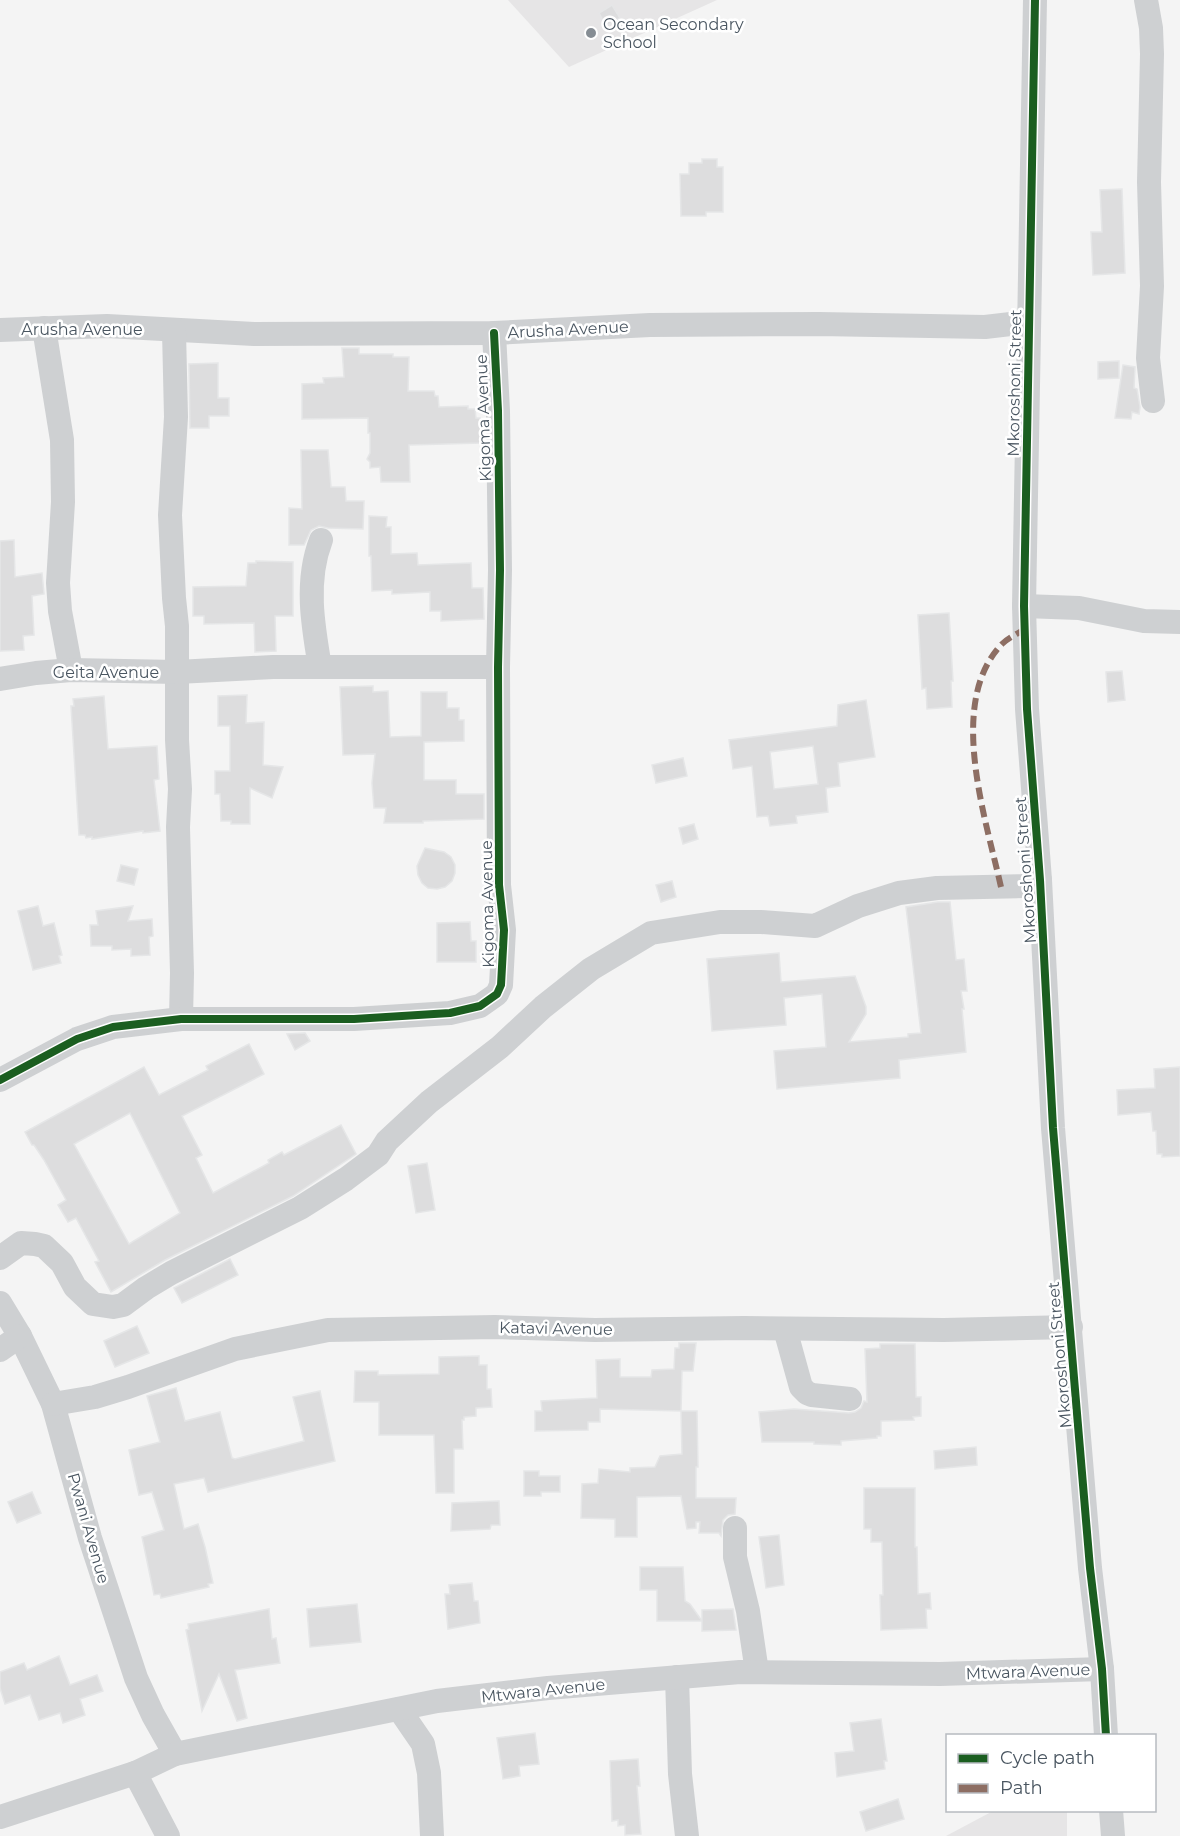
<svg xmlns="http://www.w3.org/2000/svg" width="1180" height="1836" font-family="Montserrat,sans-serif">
<rect width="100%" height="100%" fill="#f4f4f4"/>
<g fill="#e6e5e6">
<polygon points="508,0 717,0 569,67"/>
<polygon points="993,1811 1067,1811 1067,1836 946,1836"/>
</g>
<g fill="#ddddde" stroke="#e5e6e7" stroke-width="1.5" fill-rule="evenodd">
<polygon points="612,5 620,18 606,26 599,13"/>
<polygon points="702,159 717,159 717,167 723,167 723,212 706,212 706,216 681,216 680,174 689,174 689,163 702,163"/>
<polygon points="1122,189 1125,273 1093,275 1091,232 1102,232 1100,190"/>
<polygon points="342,348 359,348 359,354 393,354 393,357 409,357 408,391 434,391 435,396 438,396 439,407 468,406 468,409 475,409 476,418 480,418 481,443 409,445 410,482 381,482 380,467 370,468 370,462 367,459 370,453 370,433 368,433 368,418 302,419 302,384 324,383 323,378 344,377"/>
<polygon points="1119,361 1119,378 1098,379 1098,362"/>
<polygon points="218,363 218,398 229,398 229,416 209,416 209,428 190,428 189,364"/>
<polygon points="1123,365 1135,367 1134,388 1137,389 1140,407 1139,414 1132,412 1131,419 1115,418"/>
<polygon points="301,450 328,450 331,487 345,487 346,501 364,501 363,529 328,528 319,526 311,530 304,545 289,545 289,508 302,509"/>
<polygon points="369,516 387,517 386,527 391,527 391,554 417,553 418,565 471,563 472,588 483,588 484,619 441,621 441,611 430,611 430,592 392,594 392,590 372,591 371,556 369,556"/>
<polygon points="14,540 15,577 42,573 44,594 32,596 34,635 23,636 24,650 0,651 0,541"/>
<polygon points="256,561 293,562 293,616 275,616 276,651 255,652 254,623 204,624 204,616 193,616 193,587 246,586 248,563 256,563"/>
<polygon points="949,613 953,681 951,681 952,707 927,709 926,688 922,689 918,615"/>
<polygon points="1122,671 1125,700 1108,702 1106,672"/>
<polygon points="373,686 373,692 388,691 390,737 421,736 421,692 447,692 447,708 459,708 459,720 464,720 464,741 424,742 424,780 456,780 456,794 484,794 484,819 423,821 423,823 384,823 386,808 374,808 372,783 375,754 343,755 340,687"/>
<polygon points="247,695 246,723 264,722 263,765 283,767 272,798 250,788 250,824 231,824 231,821 221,821 220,794 215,794 215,771 230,771 230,726 218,726 218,696"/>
<polygon points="104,696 108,749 157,746 159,779 154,780 160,831 143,833 143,831 92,839 92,837 86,838 85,835 79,835 71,706 74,706 73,699"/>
<path d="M866 700 875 757 838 763 840 786 826 788 828 812 796 816 797 823 770 826 768 816 757 817 752 766 733 769 729 740 837 726 838 705ZM813 746 818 784 774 789 770 752Z"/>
<polygon points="683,758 687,776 656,783 652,765"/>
<polygon points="694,824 698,839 683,844 679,828"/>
<polygon points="425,848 444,852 451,857 455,865 455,873 452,881 445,887 437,889 428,888 422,883 418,875 417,866"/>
<polygon points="121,865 138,869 134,885 117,881"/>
<polygon points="672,881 676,897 661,902 656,885"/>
<polygon points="938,902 950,902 956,960 964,959 967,991 961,991 964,1009 962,1009 966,1052 899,1060 900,1078 777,1089 774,1051 826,1047 822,994 784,998 786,1025 712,1031 707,959 779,953 781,982 855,976 866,1007 866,1014 849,1042 908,1037 908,1034 921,1033 906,907"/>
<polygon points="38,906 43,926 54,923 62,955 59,956 61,963 33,970 18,911"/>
<polygon points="133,906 128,921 152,919 153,936 149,937 150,955 131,956 131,949 112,950 112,946 91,946 90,925 98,925 96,911"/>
<polygon points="470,922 471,941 476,941 476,962 437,962 437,923"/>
<polygon points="305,1033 310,1041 295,1050 287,1034"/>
<path d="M249 1044 264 1074 182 1116 202 1155 196 1158 213 1193 269 1163 268 1160 282 1152 284 1155 341 1125 356 1154 293 1196 165 1260 111 1292 95 1262 99 1261 76 1218 68 1222 58 1205 66 1200 44 1160 34 1145H32L25 1132 144 1067 159 1095 208 1070 206 1066ZM130 1113 180 1213 129 1244 74 1144Z"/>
<polygon points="1180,1067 1180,1156 1162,1157 1162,1154 1157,1154 1156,1131 1153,1131 1151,1112 1118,1115 1117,1090 1155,1088 1154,1069"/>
<polygon points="427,1163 435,1210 416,1213 408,1166"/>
<polygon points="230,1259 238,1275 182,1303 174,1288"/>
<polygon points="137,1326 149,1353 115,1367 104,1341"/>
<polygon points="679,1343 696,1343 693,1371 682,1371 681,1411 600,1409 600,1422 588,1422 588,1430 535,1431 535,1411 542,1411 541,1401 597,1398 596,1360 620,1359 620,1377 651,1377 652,1370 674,1369 675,1348 679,1348"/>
<polygon points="880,1344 915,1344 916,1397 921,1397 921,1416 913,1417 914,1420 881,1421 881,1436 877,1436 877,1438 841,1441 841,1445 814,1444 814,1442 762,1442 759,1412 794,1409 849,1413 855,1412 861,1408 864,1401 867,1402 865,1349 880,1348"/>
<polygon points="479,1356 479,1365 487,1365 487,1389 491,1389 492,1407 476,1408 476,1416 464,1417 464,1420 462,1420 463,1449 454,1449 454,1493 436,1493 434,1435 379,1435 379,1402 354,1402 355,1371 378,1371 378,1375 439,1374 439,1357"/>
<polygon points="176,1388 185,1421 220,1412 232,1458 235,1459 304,1441 293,1397 320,1391 335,1461 208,1492 204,1478 174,1484 184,1529 198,1524 205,1547 213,1583 208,1584 209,1587 161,1598 160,1594 154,1595 142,1537 164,1530 152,1492 139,1495 129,1450 160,1442 147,1396"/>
<polygon points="681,1411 697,1411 698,1467 696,1467 696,1498 736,1498 735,1514 728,1515 723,1520 721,1536 719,1533 699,1533 700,1522 696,1522 696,1528 687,1529 681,1496 637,1497 637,1537 615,1537 615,1519 581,1518 582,1484 598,1483 599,1469 630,1472 630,1468 655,1467 660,1456 682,1454"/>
<polygon points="976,1447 977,1465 935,1469 934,1451"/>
<polygon points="524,1471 539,1471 539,1476 560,1476 560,1492 541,1492 541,1496 524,1496"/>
<polygon points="864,1488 915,1488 915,1547 917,1547 918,1594 930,1593 931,1609 926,1609 927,1628 881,1630 880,1595 883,1595 882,1542 871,1542 871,1529 864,1529"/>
<polygon points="32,1492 41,1513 17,1523 8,1502"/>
<polygon points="499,1501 500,1525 491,1525 490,1529 451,1531 452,1503"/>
<polygon points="779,1535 784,1585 766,1588 759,1537"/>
<polygon points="640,1567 683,1567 685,1601 690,1604 702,1621 657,1621 657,1590 640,1590"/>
<polygon points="472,1583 474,1601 478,1601 480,1623 448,1629 445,1594 450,1594 449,1585"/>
<polygon points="357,1604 361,1642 310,1647 307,1609"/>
<polygon points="269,1609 272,1639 276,1638 280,1663 235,1670 247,1718 237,1721 219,1674 202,1711 186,1630 189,1629 188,1624"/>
<polygon points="733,1609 736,1630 702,1631 702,1610"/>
<polygon points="59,1656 70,1685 97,1675 103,1691 80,1699 85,1715 63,1723 60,1713 39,1720 30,1695 5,1704 0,1688 0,1672 24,1663 27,1670"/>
<polygon points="881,1719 887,1761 884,1761 885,1769 837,1777 835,1753 854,1751 850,1723"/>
<polygon points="535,1733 539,1764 519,1766 520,1776 503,1779 497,1738"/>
<polygon points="638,1759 640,1786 637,1786 641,1834 625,1835 625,1825 618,1826 618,1820 612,1821 610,1761"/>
<polygon points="898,1799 904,1819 866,1831 860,1812"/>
</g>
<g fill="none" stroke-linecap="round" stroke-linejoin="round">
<g stroke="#ced0d2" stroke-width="24">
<polyline points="1035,0 1024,606 1027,709 1040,880 1053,1128 1090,1568 1102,1669 1106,1736"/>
<polyline points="1146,0 1151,28 1152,54 1149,182 1152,286 1148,358 1153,401"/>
<polyline points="44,328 62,440 63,502 58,583 60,611 71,670"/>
<polyline points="0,330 107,326 254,334 494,333 650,325 819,324 985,327 1028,322"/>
<polyline points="174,331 176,417 170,515 174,598 177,626 177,740 180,789 178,827 182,973 181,1019"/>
<polyline points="1024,606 1079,608 1144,621 1180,622"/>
<path d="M320 667C313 626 305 581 321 540"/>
<polyline points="0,679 36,673 71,670 177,672 273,667 498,667"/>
<polyline points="0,1080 77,1039 113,1027 181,1019 354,1019 450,1013 480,1006 497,994 501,985 504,930 499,885 498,667 500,570 498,411 494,333"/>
<polyline points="0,1258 21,1243 35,1244 44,1246 62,1263 75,1287 93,1304 113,1307 123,1305 146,1288 171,1273 300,1208 346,1179 378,1155 387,1141 429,1102 500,1047 543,1007 591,969 651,933 720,922 761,922 815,926 858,906 899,893 937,888 1024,886 1040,880"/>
<polyline points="0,1303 20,1336 53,1404 90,1538 136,1678 153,1715 175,1754"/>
<polyline points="785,1329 801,1387 807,1393 812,1395 850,1399"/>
<polyline points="0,1350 20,1336"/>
<polyline points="53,1404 95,1397 128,1387 235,1349 328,1330 495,1327 595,1330 744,1328 944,1330 1071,1327"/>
<polyline points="735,1528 735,1557 748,1611 757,1672"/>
<polyline points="677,1677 680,1774 687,1836"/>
<polyline points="399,1709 423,1744 429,1773 432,1836"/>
<polyline points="135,1773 168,1836"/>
<polyline points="1111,1810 1113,1836"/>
<polyline points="0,1817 135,1773 175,1754 437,1701 548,1688 740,1672 940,1674 1102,1669"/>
</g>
<path stroke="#8d6e63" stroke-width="6" stroke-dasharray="12 6" stroke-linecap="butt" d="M1001 887C986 819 946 702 1002 644 1008 638 1017 634 1025 629"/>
<g stroke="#fff" stroke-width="11">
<g id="cycleway">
<polyline points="1035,0 1024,606 1027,709 1040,880 1053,1128 1090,1568 1102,1669 1106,1736"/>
<polyline points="0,1080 77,1039 113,1027 181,1019 354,1019 450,1013 480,1006 497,994 501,985 504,930 499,885 498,667 500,570 498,411 494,333"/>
</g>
</g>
<use href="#cycleway" stroke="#1b5e20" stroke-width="8"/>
</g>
<circle fill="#868d94" stroke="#fff" stroke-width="2" cx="591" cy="33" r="6"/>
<g text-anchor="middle" stroke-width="5" stroke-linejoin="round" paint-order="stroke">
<g font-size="16" fill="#4a5661" stroke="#fff" text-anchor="start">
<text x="603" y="30">Ocean Secondary<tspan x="603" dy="18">School</tspan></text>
</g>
<g font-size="16" fill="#4a5661" stroke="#fff">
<text x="82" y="335">Arusha Avenue</text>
<text transform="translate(568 329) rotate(-3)" y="6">Arusha Avenue</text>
<text transform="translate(1014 383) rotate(-89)" y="6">Mkoroshoni Street</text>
<text transform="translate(483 418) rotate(-92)" y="6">Kigoma Avenue</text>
<text x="106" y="678">Geita Avenue</text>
<text transform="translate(1025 870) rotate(-94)" y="6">Mkoroshoni Street</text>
<text transform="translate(487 904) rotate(-91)" y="6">Kigoma Avenue</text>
<text transform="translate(556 1328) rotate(1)" y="6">Katavi Avenue</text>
<text transform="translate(1059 1355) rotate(-95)" y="6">Mkoroshoni Street</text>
<text transform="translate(89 1528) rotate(74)" y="6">Pwani Avenue</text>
<text transform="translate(1028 1671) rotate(-2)" y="6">Mtwara Avenue</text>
<text transform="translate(543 1690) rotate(-6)" y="6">Mtwara Avenue</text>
</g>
</g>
<rect x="946" y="1734" width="210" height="78" fill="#ffffff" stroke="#b7bbc0" stroke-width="1.5"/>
<rect x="958" y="1754" width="30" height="9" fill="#1b5e20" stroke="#b7bbc0" stroke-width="1.5"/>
<text x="1000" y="1764" font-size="18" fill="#4a5661">Cycle path</text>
<rect x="958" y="1784" width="30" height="9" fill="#8d6e63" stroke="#b7bbc0" stroke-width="1.5"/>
<text x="1000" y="1794" font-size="18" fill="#4a5661">Path</text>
</svg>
